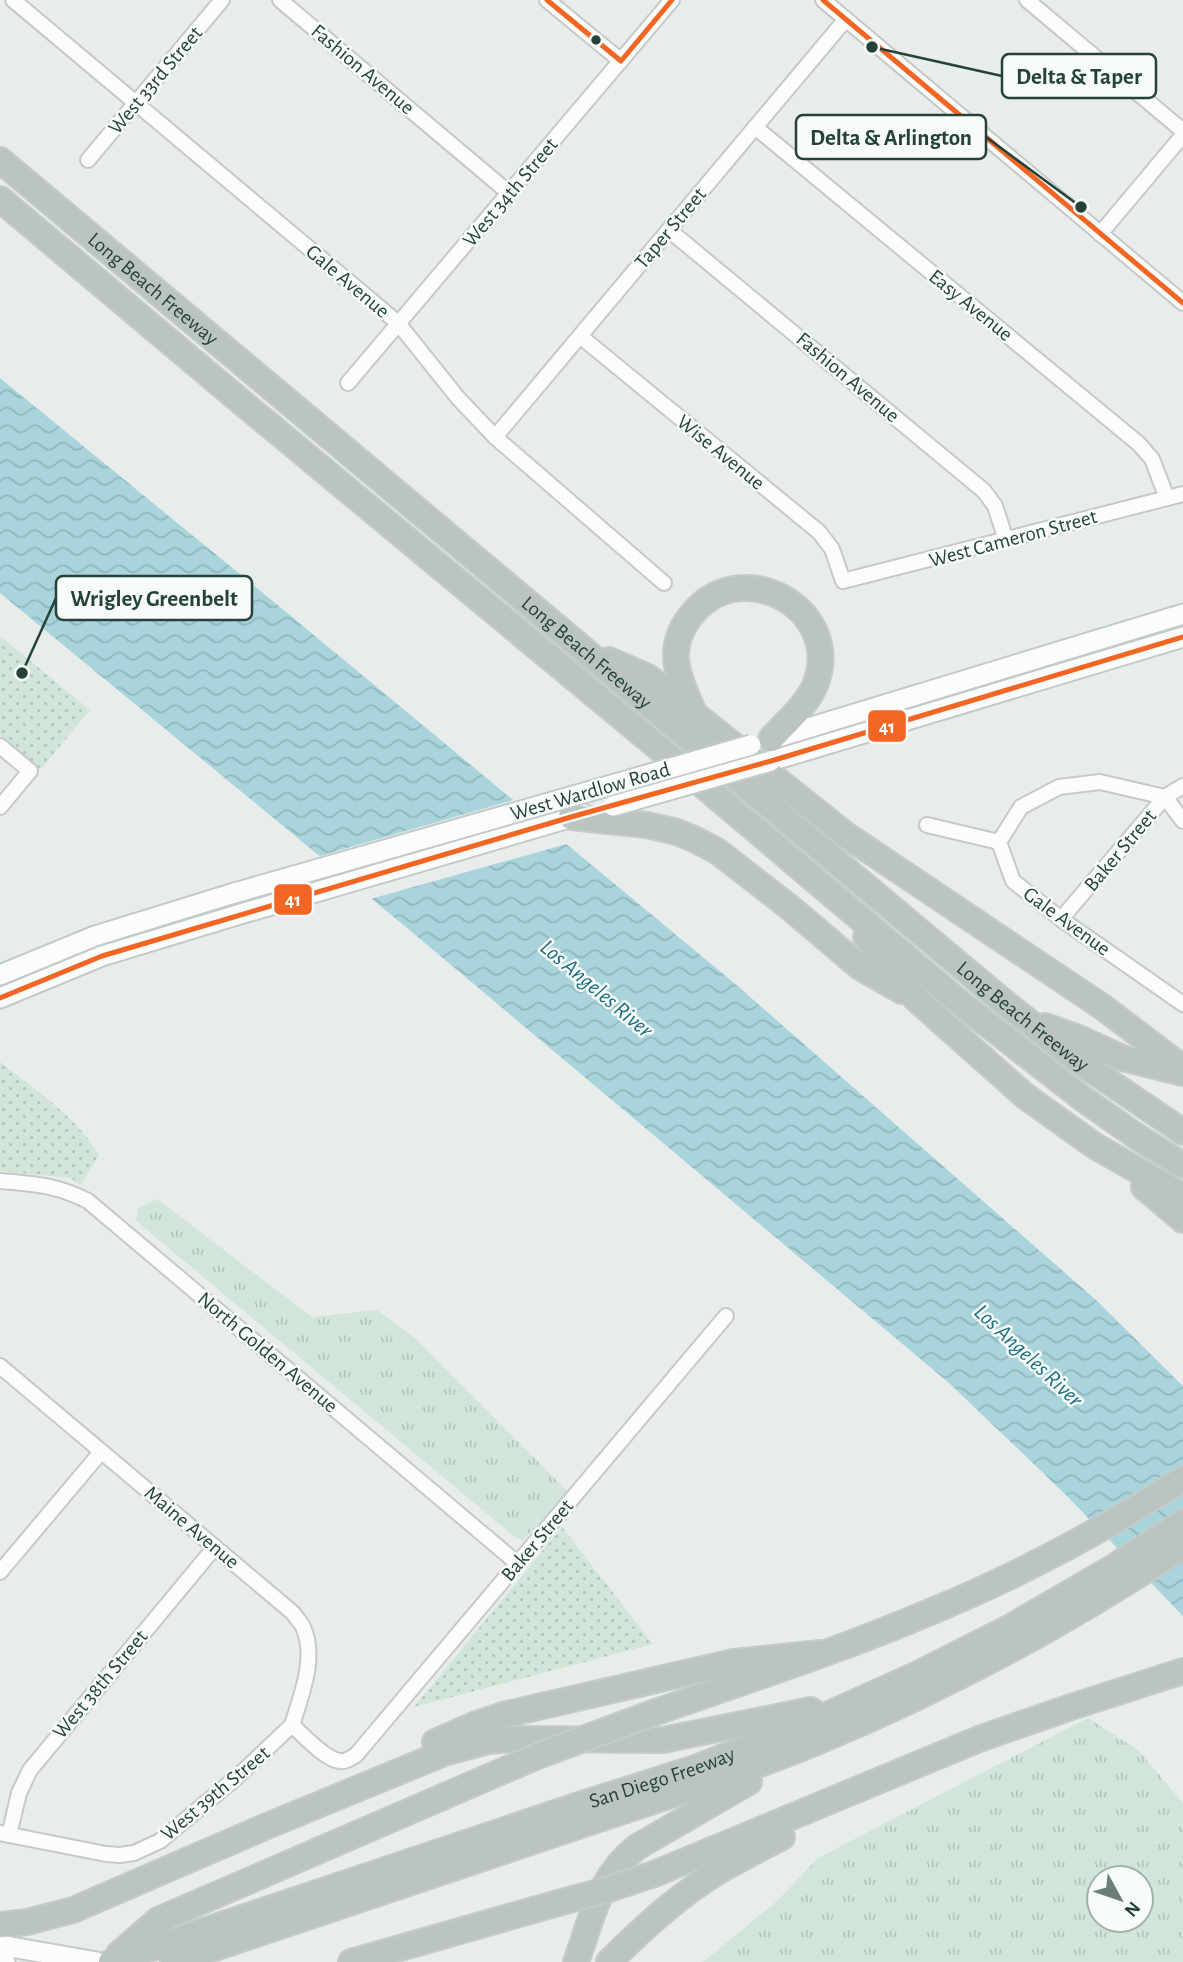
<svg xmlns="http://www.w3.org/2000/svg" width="1183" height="1962" font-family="'Alegreya Sans',sans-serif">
<defs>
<pattern id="grass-tufts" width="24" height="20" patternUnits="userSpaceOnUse" patternTransform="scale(1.75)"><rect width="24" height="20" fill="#d1e6d8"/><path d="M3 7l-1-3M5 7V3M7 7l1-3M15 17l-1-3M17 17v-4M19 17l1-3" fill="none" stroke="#b3c6ba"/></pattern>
<pattern id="park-dots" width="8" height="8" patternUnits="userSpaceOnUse" patternTransform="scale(1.75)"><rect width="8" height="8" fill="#d1e6d8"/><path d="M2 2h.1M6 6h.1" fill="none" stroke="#b3c6ba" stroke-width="1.8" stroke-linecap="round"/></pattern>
<pattern id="water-waves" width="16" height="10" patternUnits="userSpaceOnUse" patternTransform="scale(1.75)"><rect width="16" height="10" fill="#a9d4db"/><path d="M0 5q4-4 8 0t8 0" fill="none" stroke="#91b7bd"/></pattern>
</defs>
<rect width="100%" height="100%" fill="#e8edeb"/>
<g fill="url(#grass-tufts)" fill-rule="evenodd">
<polygon points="157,1199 312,1317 377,1310 416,1339 569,1493 523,1540 515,1537 136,1221 138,1208"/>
<path d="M1088 1718 1138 1750 1183 1803V1962H703L777 1901 818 1858ZM1141 1878V1920H1099V1878Z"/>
</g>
<g fill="url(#park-dots)">
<polygon points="0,636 90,710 40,770 0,736"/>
<path d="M0 1062C33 1088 78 1118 99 1155L81 1185 70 1178 0 1171Z"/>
<polygon points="562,1527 653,1644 414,1707"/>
</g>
<polygon fill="url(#water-waves)" points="0,378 274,602 733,982 1096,1300 1183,1386 1183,1616 1065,1494 949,1383 407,928 0,593"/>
<polygon fill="#e8edeb" points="517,799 570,843 367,900 316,857"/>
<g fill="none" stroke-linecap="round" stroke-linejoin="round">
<g stroke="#c5cac8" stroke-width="18">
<g id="street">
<polyline points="13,0 398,323 458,398 495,437 664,583"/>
<polyline points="280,0 509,193"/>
<polyline points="547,0 621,61"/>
<polyline points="823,0 1183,303"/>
<polyline points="1027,0 1183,131"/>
<polyline points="755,127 1139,444 1152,459 1167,498"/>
<polyline points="88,160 222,0"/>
<polyline points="669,230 984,491 995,506 1006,540"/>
<polyline points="1100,234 1183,135"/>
<polyline points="580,336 819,532 832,549 843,581 1183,494"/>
<polyline points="348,383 672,0"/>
<polyline points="495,437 846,19"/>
<polyline points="0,746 30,771 0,807"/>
<polyline points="927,825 999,842"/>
<polyline points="999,842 1013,881 1061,919 1183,1004"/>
<polyline points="999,842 1021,807 1059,787 1100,782 1165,797 1183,821"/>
<polyline points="1061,919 1165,797 1183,786"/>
<path d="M0 1181C35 1184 57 1185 88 1201L517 1563"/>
<path d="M0 1366 293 1613C296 1618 301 1622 303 1627 317 1657 301 1696 292 1725"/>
<polyline points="0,1572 101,1452"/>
<path d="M292 1725C303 1735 326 1760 340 1761 346 1762 351 1758 356 1755L726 1316"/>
<polyline points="0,1833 106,1854 120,1855 134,1853 160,1841 237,1777 292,1725"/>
<polyline points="9,1835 19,1793 30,1770 215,1547"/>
</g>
</g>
<g stroke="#c3cbc8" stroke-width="23">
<g id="secondary">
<polyline points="772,739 1183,614"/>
<polyline points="771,761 1183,637"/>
<polyline points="0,975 95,936 231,894"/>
<polyline points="0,998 102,956 237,915 583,814"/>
<polyline points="0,1945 97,1962"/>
<polyline points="0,1961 5,1962"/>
</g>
</g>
<g stroke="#c3ccc9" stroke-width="28">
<g id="highway">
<path id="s1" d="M0 160 999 998 1077 1060 1183 1132"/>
<polyline points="0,199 233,395 660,749 959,1002 1082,1098 1136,1136 1183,1165"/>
<polyline points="609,660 648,677 846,835 1104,1008 1183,1068"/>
<path d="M693 711C686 694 676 674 676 655 676 638 684 623 695 611 744 556 840 608 817 680 809 704 788 720 771 739"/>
<polyline points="571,817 647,825 677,832 694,839 717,851 788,906 860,967 902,991"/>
<polyline points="866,937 916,999 1025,1096 1095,1146 1183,1196"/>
<polyline points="1045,1026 1081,1039 1122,1058 1183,1073"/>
<polyline points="1144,1187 1183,1220"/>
<path d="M656 1712C748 1680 841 1650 930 1612 1018 1576 1103 1530 1183 1479"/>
<polyline points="435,1742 474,1725 503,1715 586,1696 734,1662 821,1653"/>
<polyline points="654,1874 979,1739 1071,1707 1183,1671"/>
<polyline points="0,1925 27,1922 73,1910 267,1826 444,1753 488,1741 512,1739 663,1740 811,1710"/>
<polyline points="119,1954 158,1920 505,1770"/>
<path id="s2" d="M111 1962 579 1805 695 1768 807 1724 918 1674 1009 1628 1114 1567 1183 1522"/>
<path d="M173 1962C314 1914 455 1868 596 1820 669 1796 743 1772 814 1743 943 1690 1067 1623 1183 1546"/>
<polyline points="351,1962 558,1903"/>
<path d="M576 1962C593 1917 597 1879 637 1847L749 1782"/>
<path d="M609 1962C644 1927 681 1893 724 1868 743 1857 763 1847 782 1837"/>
</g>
</g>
<use href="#street" stroke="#fcfcfc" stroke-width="14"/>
<use href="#secondary" stroke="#fcfcfc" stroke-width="19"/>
<use href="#highway" stroke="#bcc4c2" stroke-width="24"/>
<g stroke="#c3cbc8" stroke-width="23" stroke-linecap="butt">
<g id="secondary-bridge">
<polyline points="613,806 771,761"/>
<polyline points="231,894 751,745"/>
</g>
</g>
<g stroke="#c3ccc9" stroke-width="28" stroke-linecap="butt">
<g id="highway-bridge">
<polyline points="505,1770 540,1755 656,1712"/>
<polyline points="558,1903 606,1890 654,1874"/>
</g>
</g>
<use href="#secondary-bridge" stroke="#fcfcfc" stroke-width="19"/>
<use href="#highway-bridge" stroke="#bcc4c2" stroke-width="24"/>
<g stroke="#f7fbf9" stroke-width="10">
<g id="bus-1">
<polyline points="547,0 621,61 672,0"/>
<polyline points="823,0 1183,303"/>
<polyline points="0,998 102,956 571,817 771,761 1183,637"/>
</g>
</g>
<use href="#bus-1" stroke="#f26522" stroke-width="5"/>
</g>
<circle fill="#24423a" stroke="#f7fbf9" stroke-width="2.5" cx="596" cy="40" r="6"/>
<g text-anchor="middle" stroke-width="5" stroke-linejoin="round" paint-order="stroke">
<g font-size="21" fill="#24423a" stroke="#f7fbf9">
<text transform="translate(363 69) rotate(40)" y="7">Fashion Avenue</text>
<text transform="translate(155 80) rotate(-50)" y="7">West 33rd Street</text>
<text transform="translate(510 192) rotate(-50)" y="7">West 34th Street</text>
<text transform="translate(670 228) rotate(-50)" y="7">Taper Street</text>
<text transform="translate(348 281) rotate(40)" y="7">Gale Avenue</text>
<text dy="7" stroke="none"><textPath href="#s1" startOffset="200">Long Beach Freeway</textPath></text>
<text transform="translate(971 305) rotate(39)" y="7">Easy Avenue</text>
<text transform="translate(848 377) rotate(40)" y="7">Fashion Avenue</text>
<text transform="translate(721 452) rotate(39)" y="7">Wise Avenue</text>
<text transform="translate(1013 538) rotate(-15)" y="7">West Cameron Street</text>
<text dy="7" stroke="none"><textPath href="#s1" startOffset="766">Long Beach Freeway</textPath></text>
<text transform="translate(590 791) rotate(-16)" y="7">West Wardlow Road</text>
<text transform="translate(1120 850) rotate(-50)" y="7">Baker Street</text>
<text transform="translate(1067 921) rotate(36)" y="7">Gale Avenue</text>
<text dy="7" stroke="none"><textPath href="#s1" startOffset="1334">Long Beach Freeway</textPath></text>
<text transform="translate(268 1352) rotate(40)" y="7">North Golden Avenue</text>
<text transform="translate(192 1527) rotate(40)" y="7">Maine Avenue</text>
<text transform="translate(537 1540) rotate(-50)" y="7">Baker Street</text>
<text transform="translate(100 1684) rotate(-50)" y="7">West 38th Street</text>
<text dy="7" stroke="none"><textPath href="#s2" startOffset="581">San Diego Freeway</textPath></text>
<text transform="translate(215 1793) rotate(-40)" y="7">West 39th Street</text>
</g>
<g font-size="23" font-style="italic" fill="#1c6f80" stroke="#f7fbf9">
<text transform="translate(597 988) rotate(40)" y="8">Los Angeles River</text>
<text transform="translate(1029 1355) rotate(43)" y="8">Los Angeles River</text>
</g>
</g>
<path fill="none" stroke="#24423a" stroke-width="2.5" d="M872 47L1002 76M1081 207L986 137M22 673L56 598"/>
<g fill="#24423a" stroke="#f7fbf9" stroke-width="2.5">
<circle cx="872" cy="47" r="7"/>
<circle cx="1081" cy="207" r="7"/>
<circle cx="22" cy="673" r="7"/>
</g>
<g fill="#f7fbf9" stroke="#24423a" stroke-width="2.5">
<rect x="1002" y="54" width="154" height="44" rx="7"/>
<rect x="796" y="115" width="190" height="44" rx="7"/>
<rect x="56" y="576" width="196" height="44" rx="7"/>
</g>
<g font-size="23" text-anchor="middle" font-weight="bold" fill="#24423a">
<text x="1079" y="84">Delta &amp; Taper</text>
<text x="891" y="145">Delta &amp; Arlington</text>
<text x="154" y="606">Wrigley Greenbelt</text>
</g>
<g stroke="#f7fbf9" stroke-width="2.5">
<rect x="867" y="709" width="40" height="34" rx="7" fill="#f26522"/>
<rect x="273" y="883" width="40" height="33" rx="7" fill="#f26522"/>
</g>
<g font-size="19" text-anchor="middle" font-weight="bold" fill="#fff">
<text x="887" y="733">41</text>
<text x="293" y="906">41</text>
</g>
<g transform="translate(1120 1899) rotate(130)"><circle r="33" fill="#f7fbf9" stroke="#a3b1ad" stroke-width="2"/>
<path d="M0-5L12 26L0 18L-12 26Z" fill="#697e78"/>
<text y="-10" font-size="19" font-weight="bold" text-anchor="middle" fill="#24423a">N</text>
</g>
</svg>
